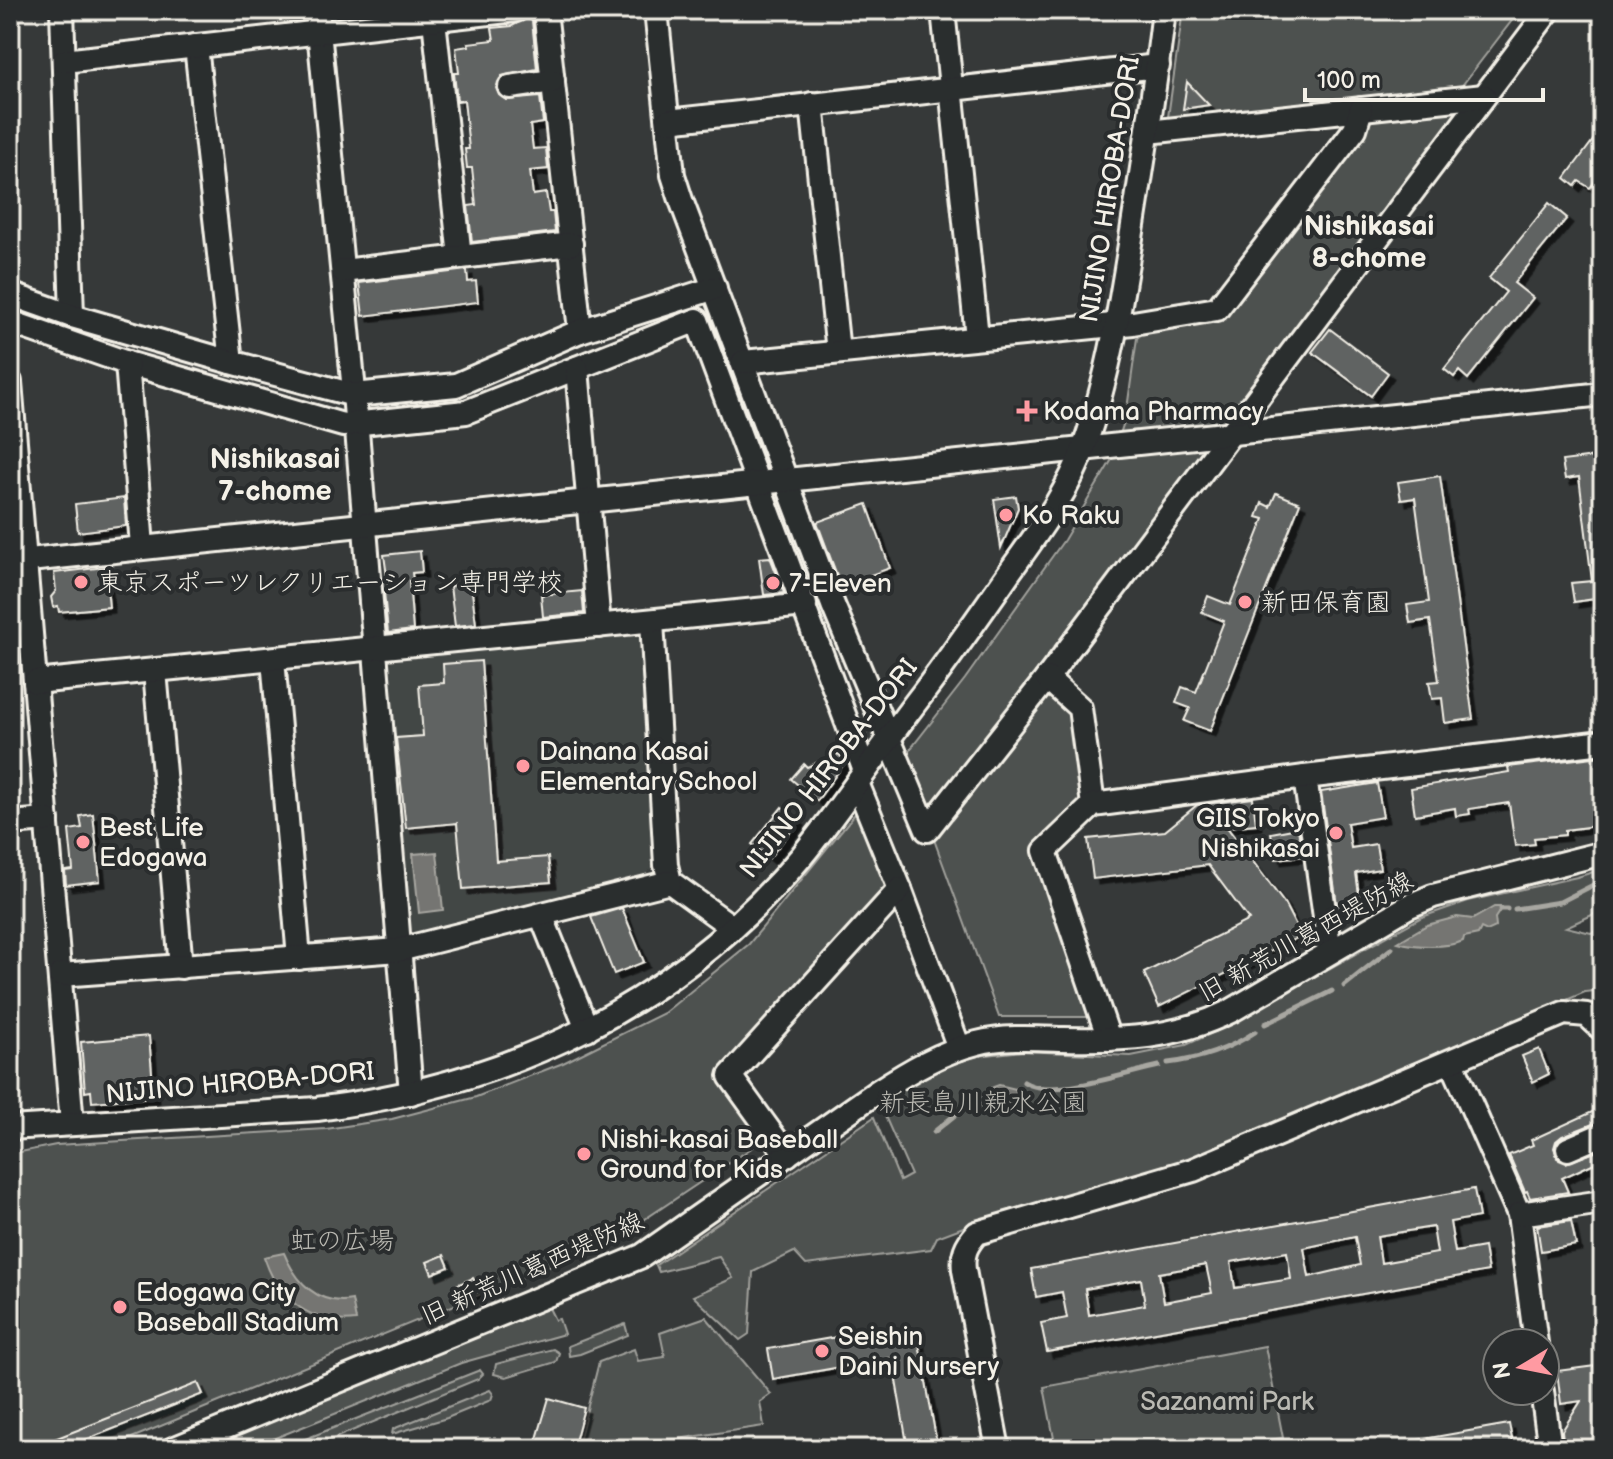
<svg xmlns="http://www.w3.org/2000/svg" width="1613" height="1459" font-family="'Balsamiq Sans','Klee One',sans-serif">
<defs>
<filter id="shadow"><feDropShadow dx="5.5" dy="5.5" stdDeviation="0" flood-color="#0009"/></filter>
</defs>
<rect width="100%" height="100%" fill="#363939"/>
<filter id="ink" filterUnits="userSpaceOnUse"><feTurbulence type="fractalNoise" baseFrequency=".0125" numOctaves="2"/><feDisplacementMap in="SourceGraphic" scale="16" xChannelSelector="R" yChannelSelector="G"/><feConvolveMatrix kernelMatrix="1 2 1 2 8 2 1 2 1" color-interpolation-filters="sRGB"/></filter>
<g filter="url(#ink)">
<polygon fill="#434645" points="634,635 645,642 653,867 646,874 417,934 409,929 387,666 393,659"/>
<g fill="#4e514f" stroke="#a1a19c" stroke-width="2">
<polygon points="1183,10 1520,10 1457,92 1173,124 1168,117"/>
<polygon points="1460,104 1461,110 1042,682 1072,709 1082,808 1037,852 1090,1017 999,1017 906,763 909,751 965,679 1064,540 1111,461 1126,416 1137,338 1142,334 1220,315 1376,114"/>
<polygon points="858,810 900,889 723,1075 758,1132 756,1145 615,1239 105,1449 10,1449 10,1154 56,1145 326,1129 392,1119 476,1097 563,1063 664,1013 749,944"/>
<polygon points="1603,869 1603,910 1566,927 1591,933 1603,928 1603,990 1585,992 1206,1156 974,1223 937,1237 931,1249 806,1265 794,1252 753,1272 749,1334 740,1340 693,1296 733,1278 719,1257 659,1272 656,1265 874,1117 900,1181 911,1175 880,1105 928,1073 977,1056 1023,1051 1131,1056 1186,1045 1221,1029 1422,917 1468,901 1577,877"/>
<polygon points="549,1308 555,1320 559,1319 564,1334 461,1363 248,1449 203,1449"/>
<polygon points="706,1317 771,1394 760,1402 764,1426 652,1443 651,1449 577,1449 599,1362 634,1349 638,1361 665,1357 660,1333"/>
<polygon points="625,1324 628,1335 580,1354 569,1356 568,1346"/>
<polygon points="1265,1346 1283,1438 1254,1442 1244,1449 1056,1449 1044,1387"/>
<polygon points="553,1349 559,1353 556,1362 506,1377 494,1374 496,1364"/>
<polygon points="480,1370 483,1374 478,1379 308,1449 280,1449"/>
<polygon points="490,1390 493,1394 491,1400 447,1418 392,1434 393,1429"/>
</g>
<g fill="#757572" stroke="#a8a7a1" stroke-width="2">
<polygon points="437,852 443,910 419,913 413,854"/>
<path d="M1494 907H1501V909L1495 918 1496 927 1487 931 1481 928 1478 934 1464 937 1463 941C1448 948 1414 947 1398 942L1427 925 1457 917 1473 919Z"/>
<path d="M999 1085 1016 1089C1021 1109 1008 1119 988 1117 974 1103 982 1090 999 1085Z"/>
<path d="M284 1253C296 1282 318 1306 352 1300L356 1320C311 1325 278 1300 264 1257Z"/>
</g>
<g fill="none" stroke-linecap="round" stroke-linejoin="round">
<g stroke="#a8a7a1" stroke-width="5">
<polyline points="1501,909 1507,909"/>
<polyline points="1515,909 1560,902 1603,880"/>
<polyline points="1344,986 1392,948"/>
<polyline points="1265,1024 1332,991"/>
<path d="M1168 1063C1201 1059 1228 1050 1255 1032"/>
<path d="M1024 1082C1051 1100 1129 1072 1159 1066"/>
<polyline points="934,1132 966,1106"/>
</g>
</g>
<g fill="#616362" stroke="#f4f1e8" stroke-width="2" fill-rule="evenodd" filter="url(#shadow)">
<polygon points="527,18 532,21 537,69 502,76 496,88 499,95 506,100 540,97 543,123 530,125 533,149 546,148 548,169 530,171 533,195 546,193 549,212 553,212 555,232 472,242 468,206 476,205 472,168 467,168 465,149 469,149 464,100 457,101 454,73 459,73 456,48 469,46 468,43 494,40 492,28 512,26"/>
<polygon points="1187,82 1209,105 1183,109"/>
<polygon points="1603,127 1603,170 1590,188 1579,181 1575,186 1565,178"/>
<polygon points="1549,203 1567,218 1514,283 1533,298 1468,379 1459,371 1454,377 1444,369 1506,292 1489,278"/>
<polygon points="467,270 468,282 476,281 478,302 363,316 359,283"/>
<polygon points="1330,329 1388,373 1371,396 1312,352"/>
<polygon points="1603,456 1603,602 1595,602 1595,599 1574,602 1571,583 1592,581 1579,477 1565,479 1562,461"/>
<polygon points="1440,476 1473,719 1445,723 1442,698 1432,699 1429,682 1439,681 1430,620 1410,623 1407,605 1429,602 1415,498 1401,500 1398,482"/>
<polygon points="1276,493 1300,503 1210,731 1184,721 1190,708 1176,703 1182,687 1196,692 1224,621 1202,612 1208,596 1230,605 1264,519 1257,517 1262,503 1270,507"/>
<polygon points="1016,496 1018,508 1001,548 994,499"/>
<polygon points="124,498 126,526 78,532 75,504"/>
<polygon points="867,504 890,568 841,586 817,522"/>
<polygon points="420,551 422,572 412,573 413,581 409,581 413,630 388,633 384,592 389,591 384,555"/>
<polygon points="770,557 784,593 764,595 759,558"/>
<polygon points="105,567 109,607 59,612 58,606 53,607 51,597 56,591 54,573"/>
<polygon points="471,584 476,624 455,626 450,586"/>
<polygon points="582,591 584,613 543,617 541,595"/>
<polygon points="481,661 496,861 548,857 551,882 463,889 457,823 406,828 396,738 423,736 419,685 444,683 443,664"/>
<polygon points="838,754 846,761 817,801 791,779 804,764 807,767"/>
<polygon points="1602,756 1603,825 1565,830 1565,835 1534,838 1535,844 1515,846 1509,803 1469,809 1470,814 1456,816 1455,808 1415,815 1411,788 1509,772 1508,767"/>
<polygon points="1377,783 1383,817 1347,823 1351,848 1376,844 1380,869 1356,873 1361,909 1338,912 1321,792"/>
<polygon points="1253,798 1256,824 1227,827 1284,903 1301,936 1159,1007 1144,973 1249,920 1208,865 1093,879 1088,839 1165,831 1197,805"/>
<polygon points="782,807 799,821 769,858 752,844"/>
<polygon points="93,814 100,881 66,885 65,871 73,870 69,830 82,828 80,816"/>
<polygon points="1298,828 1302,856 1276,859 1271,833"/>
<polygon points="622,908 644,962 614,974 591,917"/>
<polygon points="149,1036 154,1097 92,1102 91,1091 85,1092 81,1042"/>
<polygon points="1539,1049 1549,1074 1533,1082 1522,1056"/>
<polygon points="1603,1107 1603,1120 1562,1136 1556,1141 1554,1148 1559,1160 1566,1163 1603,1149 1603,1159 1562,1178 1568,1192 1530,1198 1527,1191 1525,1192 1509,1155 1533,1145 1531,1140"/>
<path d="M1474 1189 1479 1217 1450 1222 1455 1252 1484 1247 1488 1271 1047 1352 1041 1323 1067 1318 1062 1292 1036 1297 1031 1269ZM1433 1227 1437 1253 1381 1263 1377 1236ZM1355 1237 1360 1265 1309 1277 1304 1248ZM1287 1252 1291 1279 1235 1288 1231 1262ZM1206 1265 1212 1293 1164 1302 1159 1273ZM1141 1279 1145 1305 1089 1315 1085 1289Z"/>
<polygon points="1571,1221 1576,1245 1541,1251 1537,1226"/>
<polygon points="444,1255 449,1267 432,1274 427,1262"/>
<polygon points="473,1278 479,1291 459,1299 454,1286"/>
<polygon points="877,1330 880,1344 918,1338 938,1449 908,1449 892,1358 773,1379 768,1349"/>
<polygon points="1603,1365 1603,1449 1564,1449 1562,1431 1581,1401 1561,1404 1557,1371"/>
<polygon points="198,1383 203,1394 62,1449 29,1449"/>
<polygon points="549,1398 584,1408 573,1449 534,1449"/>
<polygon points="1509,1424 1514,1449 1406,1449 1406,1442"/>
</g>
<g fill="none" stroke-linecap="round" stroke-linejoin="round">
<g stroke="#f4f1e8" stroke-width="28">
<g id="minor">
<polyline points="62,10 72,316"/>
<polyline points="317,10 353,381 411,1093"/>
<polyline points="545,10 580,331"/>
<polyline points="656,10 673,175 681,200 833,605 927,830 1047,678 1549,10"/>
<polyline points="943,10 977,337"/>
<polyline points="434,20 460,257"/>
<polyline points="196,46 231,362"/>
<polyline points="64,61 516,10"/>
<polyline points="510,87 553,81"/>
<polyline points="812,104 838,352"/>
<polyline points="668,121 1158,66"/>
<polyline points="1148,132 1484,96"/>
<polyline points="343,271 571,244"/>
<polyline points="10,294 72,316 231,362 354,395 456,385 580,331 715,288"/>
<polyline points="10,322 127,363 343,425 466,412 697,320 865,771"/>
<polyline points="743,362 1133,323 1217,309 1355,129 1361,109"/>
<polyline points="127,363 142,546"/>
<polyline points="577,368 599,626"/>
<polyline points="10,382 72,1124"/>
<polyline points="10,562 1603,394"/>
<polyline points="652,621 666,865 670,882 732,927"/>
<polyline points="273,659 299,958"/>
<polyline points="155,671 181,967"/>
<polyline points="1047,678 1080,708 1093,805"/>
<polyline points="35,682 805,605"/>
<polyline points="1305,777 1330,952"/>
<polyline points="857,783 900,889 959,1048"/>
<polyline points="10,823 47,820"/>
<polyline points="541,915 587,1029"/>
<polyline points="60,975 399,950 670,882"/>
<polyline points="1109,1039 1045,851 1093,805 1305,777 1603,742"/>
<polyline points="1452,1062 1519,1214 1536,1343"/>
<path d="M10 1128 317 1109C508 1085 676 1006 801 857 844 804 881 747 923 693 952 655 979 616 1006 577 1035 536 1067 495 1084 447 1110 374 1122 296 1134 219 1145 150 1156 80 1164 10"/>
<polyline points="1568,1149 1603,1134"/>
<polyline points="787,1155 730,1076 900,889"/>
<polyline points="1519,1214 1603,1202"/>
<polyline points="1542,1391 1550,1449"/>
<path d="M173 1449 642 1256 878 1091C909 1071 941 1052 977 1043 1005 1036 1034 1038 1063 1039 1125 1040 1174 1039 1231 1011L1409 906 1433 896 1603 853"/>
<path d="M998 1449 964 1270C962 1254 966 1245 977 1233L1193 1170 1564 1013 1587 1015 1603 1030"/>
</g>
</g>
<use href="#minor" stroke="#2a2d2e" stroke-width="22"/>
</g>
</g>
<g fill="#ff9aa2" stroke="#2a2d2e" stroke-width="3">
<path d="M1023 399h8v8h8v8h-8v8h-8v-8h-8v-8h8z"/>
<circle cx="1006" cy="515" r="8"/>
<circle cx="81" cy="582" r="8"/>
<circle cx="773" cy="583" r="8"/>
<circle cx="1245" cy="602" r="8"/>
<circle cx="523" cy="766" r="8"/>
<circle cx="1336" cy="833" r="8"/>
<circle cx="83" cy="842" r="8"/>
<circle cx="584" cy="1154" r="8"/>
<circle cx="120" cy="1307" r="8"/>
<circle cx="822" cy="1351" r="8"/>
</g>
<g text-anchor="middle" stroke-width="8" stroke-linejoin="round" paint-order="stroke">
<g font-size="26" fill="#f4f1e8" stroke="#2a2d2e">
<text transform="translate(1109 189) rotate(-81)" y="9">NIJINO HIROBA-DORI</text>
<text transform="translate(828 768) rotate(-52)" y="9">NIJINO HIROBA-DORI</text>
<text transform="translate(1305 936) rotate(-29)" y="9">旧 新荒川葛西堤防線</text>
<text transform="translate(240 1082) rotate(-5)" y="9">NIJINO HIROBA-DORI</text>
<text transform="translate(532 1268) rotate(-24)" y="9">旧 新荒川葛西堤防線</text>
</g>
<g font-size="26" fill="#f4f1e8" stroke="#2a2d2e" text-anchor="start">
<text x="1043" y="420">Kodama Pharmacy</text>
<text x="1022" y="524">Ko Raku</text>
<text x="97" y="591">東京スポーツレクリエーション専門学校</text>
<text x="789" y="592">7-Eleven</text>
<text x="1261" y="611">新田保育園</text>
<text x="539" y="760">Dainana Kasai<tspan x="539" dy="30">Elementary School</tspan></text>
<text x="1320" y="827" text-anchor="end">GIIS Tokyo<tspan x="1320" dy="30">Nishikasai</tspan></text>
<text x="99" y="836">Best Life<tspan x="99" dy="30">Edogawa</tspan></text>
<text x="600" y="1148">Nishi-kasai Baseball<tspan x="600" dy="30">Ground for Kids</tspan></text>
<text x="136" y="1301">Edogawa City<tspan x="136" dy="30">Baseball Stadium</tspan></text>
<text x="838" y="1345">Seishin<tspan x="838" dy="30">Daini Nursery</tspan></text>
</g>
<g font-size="26" fill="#bab9b2" stroke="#2a2d2e">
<text x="983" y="1111">新長島川親水公園</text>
<text x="342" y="1249">虹の広場</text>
<text x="1227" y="1410">Sazanami Park</text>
</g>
<g font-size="28" font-weight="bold" fill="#f4f1e8" stroke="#2a2d2e">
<text x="1369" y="235">Nishikasai<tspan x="1369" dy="32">8-chome</tspan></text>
<text x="275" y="468">Nishikasai<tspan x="275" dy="32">7-chome</tspan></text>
</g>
</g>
<rect width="1613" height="1459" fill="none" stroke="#2a2d2e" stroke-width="40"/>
<rect x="20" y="20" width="1573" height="1419" fill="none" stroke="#f4f1e8" stroke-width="3" filter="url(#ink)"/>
<g transform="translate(1521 1367) rotate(260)"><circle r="38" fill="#2a2d2e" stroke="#7b7b78" stroke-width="2"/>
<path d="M0-6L14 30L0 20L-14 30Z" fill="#ff9aa2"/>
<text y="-12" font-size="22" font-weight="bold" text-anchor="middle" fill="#f4f1e8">N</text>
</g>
<path d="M1305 88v12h238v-12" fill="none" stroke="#f4f1e8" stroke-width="4"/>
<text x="1317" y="88" font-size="24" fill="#f4f1e8" stroke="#2a2d2e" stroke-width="6" paint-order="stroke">100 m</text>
</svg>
